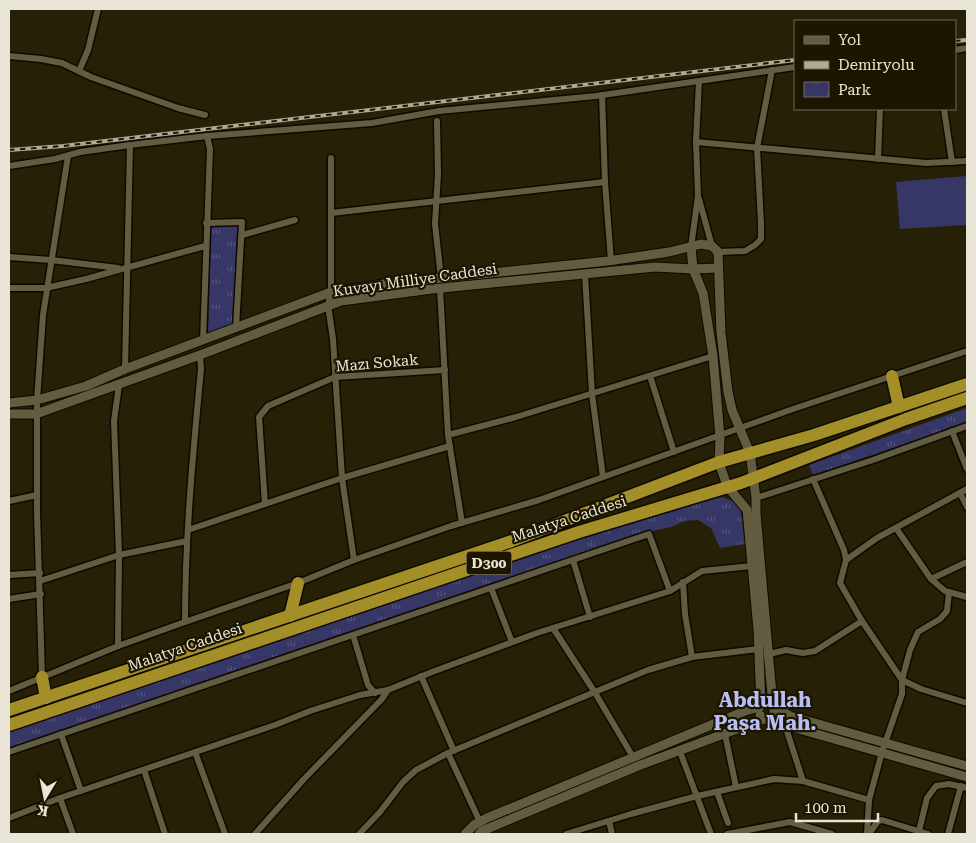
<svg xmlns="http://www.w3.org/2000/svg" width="976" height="843" font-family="'Roboto Serif',serif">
<defs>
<pattern id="park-tufts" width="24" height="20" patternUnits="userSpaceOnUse" patternTransform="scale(1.25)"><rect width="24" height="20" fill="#363767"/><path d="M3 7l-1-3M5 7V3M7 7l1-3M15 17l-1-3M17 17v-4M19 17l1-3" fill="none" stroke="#53547c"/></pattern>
</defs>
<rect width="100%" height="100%" fill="#262006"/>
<g fill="url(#park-tufts)">
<polygon points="238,225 240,227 234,318 232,325 208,334 211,229 214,226"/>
<polygon points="967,408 967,423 813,475 809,465"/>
<polygon points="722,497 735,502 740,507 745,544 720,548 711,528 698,520 684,521 671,527 653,531 549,564 9,749 9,732 541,552 686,506"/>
</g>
<polygon fill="#363767" points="966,176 967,225 900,229 896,182"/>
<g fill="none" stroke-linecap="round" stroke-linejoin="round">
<g stroke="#0f0900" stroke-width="9">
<g id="street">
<polyline points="955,50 967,48"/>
<polyline points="9,56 41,59 62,63 91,77 178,108 205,115"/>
<polyline points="79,71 88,50 98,9"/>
<polyline points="602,95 605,182 611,261"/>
<polyline points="944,109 952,162"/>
<polyline points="437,121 438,174 435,224 441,278"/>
<polyline points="696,142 926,163 967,161"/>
<polyline points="331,158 331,292 328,305 333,339 342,478 354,560"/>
<polyline points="878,159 880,109"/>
<polyline points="9,166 55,159 80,152 130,145 207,136 372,123 439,111 596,96 795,67"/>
<polyline points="699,199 712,246"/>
<polyline points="331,213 605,182"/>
<polyline points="206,223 242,222 236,328"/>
<polyline points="242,235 295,220"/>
<polyline points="691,247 698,196 696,142 699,81"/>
<polyline points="718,252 745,251 755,245 761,239 761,223 757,148 772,70"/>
<polyline points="9,257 51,260 118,268"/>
<polyline points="585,274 592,394 603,477"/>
<polyline points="9,288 46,288 86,279 205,246"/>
<polyline points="440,288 448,435 462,523"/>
<polyline points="203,341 210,149 207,136"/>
<polyline points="125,369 130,145"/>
<polyline points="650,376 674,452"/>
<polyline points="952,431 967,469"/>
<polyline points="448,435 516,417 713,356"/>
<polyline points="813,479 844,550 846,560"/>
<polyline points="960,493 967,507"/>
<polyline points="756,498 873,460 967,426"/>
<polyline points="9,501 37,495"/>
<polyline points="265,504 259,417 268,406 335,377 445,370"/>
<polyline points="896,528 931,579"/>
<polyline points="188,530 342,478 450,446"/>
<polyline points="573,560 590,617"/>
<polyline points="967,562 931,579 945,591 967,597"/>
<polyline points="9,575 40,573"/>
<polyline points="40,581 119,555 187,541"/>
<polyline points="683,582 685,614 692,657"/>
<polyline points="491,588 512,642"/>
<polyline points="949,592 947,611 940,619 918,632 910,650 902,680 921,689 967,703"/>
<polyline points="9,599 41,594"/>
<polyline points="185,622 298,583 354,560 451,526 539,500 793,409 967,351"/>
<polyline points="553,628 594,691 633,757"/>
<polyline points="353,635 368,685 375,693"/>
<polyline points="118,646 119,555 114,421 119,385"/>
<polyline points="769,654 786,650 803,653 815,651 862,621"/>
<polyline points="421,676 454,751"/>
<polyline points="42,677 37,512 37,400 43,315 68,156"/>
<path d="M9 691 118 646 185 622C185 537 193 453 201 369L200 355"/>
<polyline points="785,725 803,781"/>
<polyline points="61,734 81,791"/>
<polyline points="725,734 736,787"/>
<polyline points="679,749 711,834"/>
<polyline points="9,752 649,534 670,591"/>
<polyline points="195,752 225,834"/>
<polyline points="448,753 480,822"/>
<polyline points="144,770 165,834"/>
<polyline points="717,792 728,823"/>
<polyline points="60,798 73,834"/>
<polyline points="9,818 60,798 275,725 310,711 360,695 388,690 432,672 537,633 670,591 702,571 752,566"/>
<polyline points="609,821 612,834"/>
<polyline points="919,831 927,798 936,786 949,784 967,788"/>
<polyline points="255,834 304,779 382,699 388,690"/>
<polyline points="359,834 380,812 403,782 416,770 448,753 648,670 692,657 758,649"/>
<polyline points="566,834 631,814 697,796 774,779 803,781 869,800"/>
<polyline points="727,834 790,822 832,834"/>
<polyline points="867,834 869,800 882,752 902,694 902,680 862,621 840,583 846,560 877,538 967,489"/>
<polyline points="869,834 878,821 882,820 928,834"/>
<polyline points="948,834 961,786"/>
</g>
</g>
<g stroke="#0f0900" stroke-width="11">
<g id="secondary">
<polyline points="691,247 693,269 703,293 713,356 720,437 719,462 727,486 747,510 758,629 761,706"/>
<polyline points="9,403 37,400 86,386 125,369 331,292 384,284 608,261 669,252 701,244 712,246 718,252 721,333 728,392 732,410 750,453 756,498 756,514 773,706"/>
<polyline points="9,414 36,414 200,355 341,301 432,289 655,267 693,269 718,268"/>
<polyline points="769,704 790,716 967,766"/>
<polyline points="760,715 764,719 770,719 774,714 774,708"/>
<polyline points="770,719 785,725 967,777"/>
<polyline points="465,834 474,825 487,818 745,711 760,707"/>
<polyline points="479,834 482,831 638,766 764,719"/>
</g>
</g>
<g stroke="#0f0900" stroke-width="15">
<g id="highway">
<polyline points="892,376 899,407"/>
<polyline points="290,616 298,583"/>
<polyline points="42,677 46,698"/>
<polyline points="9,710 512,541 719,462 814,435 967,384"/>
<polyline points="9,725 579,532 741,483 906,419 967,398"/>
</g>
</g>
<use href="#street" stroke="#625c41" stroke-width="6"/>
<use href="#secondary" stroke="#625c41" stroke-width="9"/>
<use href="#highway" stroke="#a38e27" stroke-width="12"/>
<g stroke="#aeaa97" stroke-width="4">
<g id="rail">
<polyline points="955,41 967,40"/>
<polyline points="9,150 63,146 795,60"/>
</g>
</g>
<use href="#rail" stroke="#1c1600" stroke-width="2" stroke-dasharray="5.5" stroke-linecap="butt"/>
</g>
<g text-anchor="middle" stroke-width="4.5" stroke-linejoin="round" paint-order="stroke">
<rect fill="#1c1600" stroke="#aca896" stroke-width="1" x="466.5" y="551.5" width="45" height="23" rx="4"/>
<g font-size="14" font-weight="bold" fill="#e9e6d7">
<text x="489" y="568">D300</text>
</g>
<g font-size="15" fill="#e9e6d7" stroke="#1c1600">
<text transform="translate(415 280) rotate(-8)" y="5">Kuvayı Milliye Caddesi</text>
<text transform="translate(377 363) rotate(-5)" y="5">Mazı Sokak</text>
<text transform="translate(569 519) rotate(-18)" y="5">Malatya Caddesi</text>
<text transform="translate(185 647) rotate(-19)" y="5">Malatya Caddesi</text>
</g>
<g font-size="20" font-weight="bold" fill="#b9bef6" stroke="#1c1600">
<text x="765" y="707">Abdullah<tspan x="765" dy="23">Paşa Mah.</tspan></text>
</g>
</g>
<rect width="976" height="843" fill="none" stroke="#e9e6d7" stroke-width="20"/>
<rect x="794" y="20" width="162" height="90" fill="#1c1600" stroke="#6e6956"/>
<rect x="804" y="36" width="25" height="8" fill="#625c41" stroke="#6e6956"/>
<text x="838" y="45" font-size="15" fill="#e9e6d7">Yol</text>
<rect x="804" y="61" width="25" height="8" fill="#aeaa97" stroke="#6e6956"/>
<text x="838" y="70" font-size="15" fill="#e9e6d7">Demiryolu</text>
<rect x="804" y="82" width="25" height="15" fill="url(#park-tufts)" stroke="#6e6956"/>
<text x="838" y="95" font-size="15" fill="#e9e6d7">Park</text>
<g transform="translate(45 798) rotate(190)" stroke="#1c1600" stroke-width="4" paint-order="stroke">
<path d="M0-4L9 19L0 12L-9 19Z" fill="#e9e6d7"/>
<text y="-8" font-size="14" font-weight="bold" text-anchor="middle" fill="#e9e6d7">K</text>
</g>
<path d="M796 813v8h82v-8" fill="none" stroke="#e9e6d7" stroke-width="2.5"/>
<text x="804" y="813" font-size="15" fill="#e9e6d7" stroke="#1c1600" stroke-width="4" paint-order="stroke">100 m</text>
</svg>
